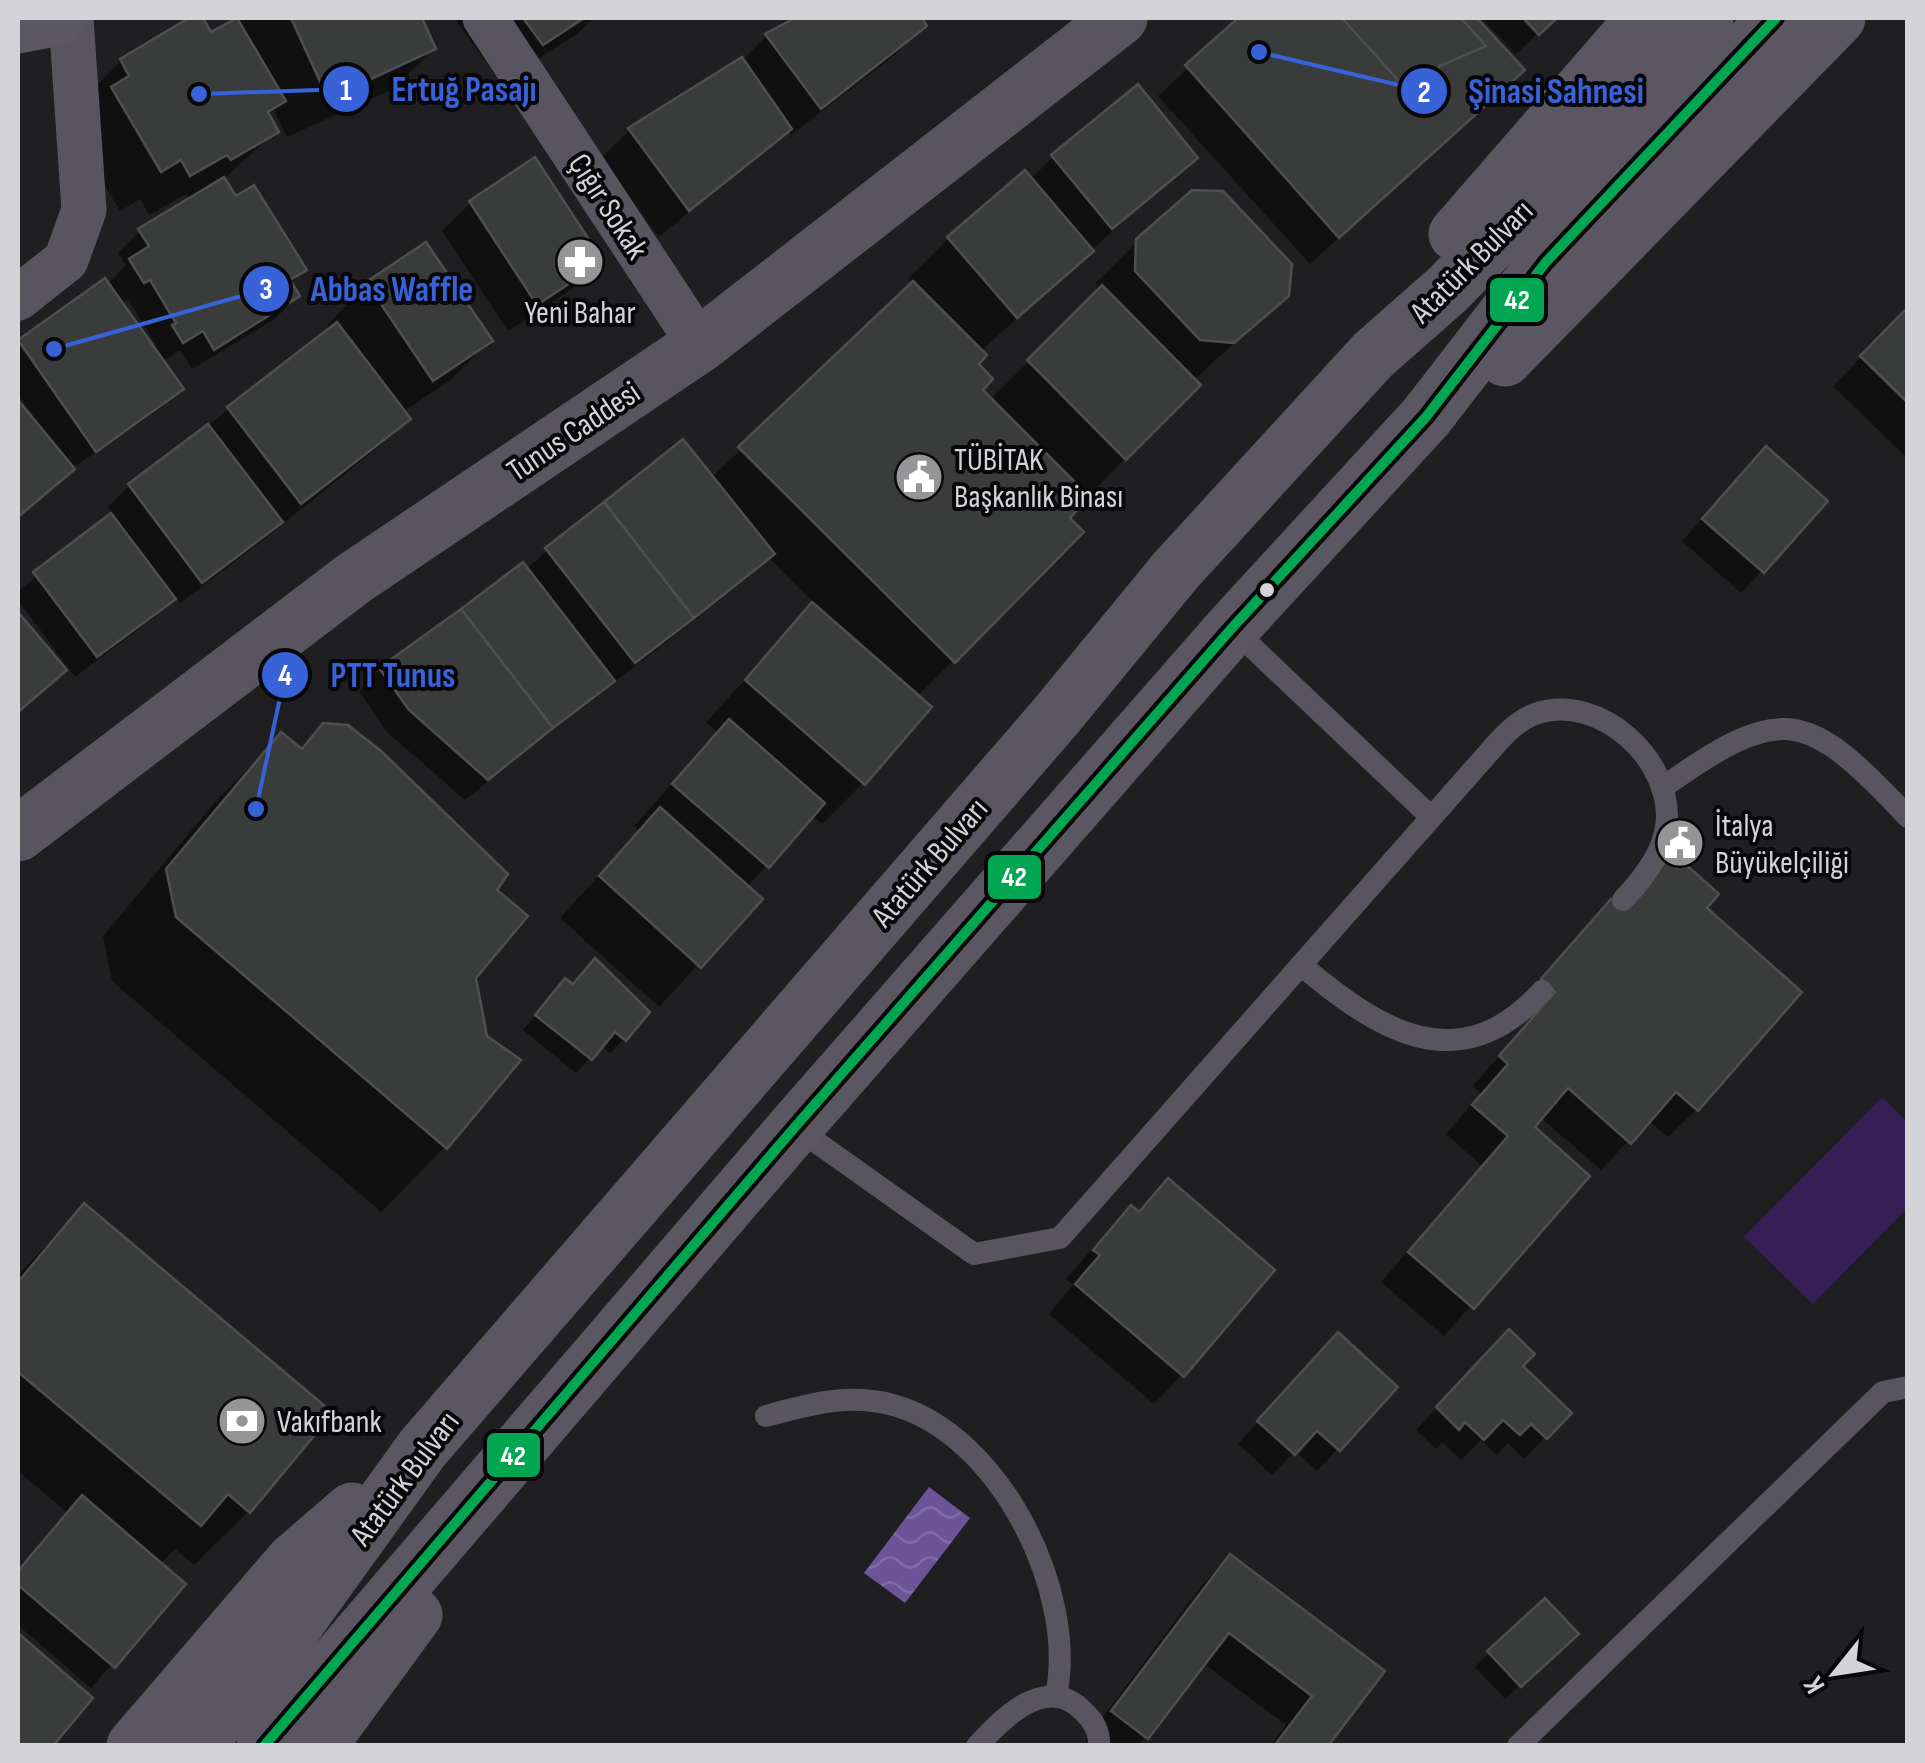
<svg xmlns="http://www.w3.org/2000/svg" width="1925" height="1763" font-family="'Sofia Sans Condensed',sans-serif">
<defs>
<pattern id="water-waves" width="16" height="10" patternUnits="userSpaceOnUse" patternTransform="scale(2.5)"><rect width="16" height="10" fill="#6d5499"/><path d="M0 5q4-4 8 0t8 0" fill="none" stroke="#816ca6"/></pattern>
</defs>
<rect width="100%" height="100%" fill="#1f1e21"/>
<polygon fill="#361f57" points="1882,1097 1907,1122 1907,1208 1813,1304 1744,1237"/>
<polygon fill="url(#water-waves)" points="929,1487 970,1518 905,1603 864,1573"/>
<g fill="#0007" fill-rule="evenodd">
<path d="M194 18H200L210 35 235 18H419L433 49 393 89 287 137 274 110 268 117 276 131 223 180 235 200 304 270 290 284 297 296 276 318 192 369 180 350 162 362 181 389 159 410 71 469 18 519V404L31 420 34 417 18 394V343L104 281 107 285 126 265 118 253 140 231 190 200 186 194 149 215 140 199 120 211 72 129 81 101 121 61ZM128 299 156 345 152 348 120 304Z"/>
<polygon points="454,18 593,18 578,33 501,83"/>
<polygon points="800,18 928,18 896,54 791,135 788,130 659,237 601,158 630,130 742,61 766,36"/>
<polygon points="1242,18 1474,18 1521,70 1310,264 1158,96"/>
<polygon points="1481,18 1554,18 1516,54"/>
<polygon points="1053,157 1194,157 980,352 975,364 979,390 990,400 1096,294 1097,282 1138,241 1286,295 1193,381 1197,385 1067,518 1080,532 917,697 929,707 863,783 822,824 812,815 746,888 759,899 659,1007 560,918 640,831 634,826 718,733 706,722 815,604 768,557 744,581 744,575 682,624 685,628 743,582 664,644 613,683 611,681 465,800 387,732 359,691 381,669 526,570 547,550 711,478 914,285 908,279 949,238 1030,180"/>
<polygon points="471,203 600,261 572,289 508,331 442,231"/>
<polygon points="368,284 490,341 449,381 403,412 408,419 387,440 258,544 180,603 174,596 151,620 75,677 18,600 18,591 113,515 108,507 129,486 331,330 327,325"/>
<polygon points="1908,310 1908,459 1833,386"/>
<polygon points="1745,471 1762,571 1741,593 1682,541"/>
<polygon points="324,725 494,890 473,978 445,1147 381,1212 112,981 103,936 217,800 281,736 299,750"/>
<polygon points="1611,903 1704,908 1697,1109 1668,1137 1648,1120 1601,1170 1540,1117 1531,1128 1586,1176 1444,1336 1381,1282 1482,1166 1446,1134 1481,1094 1473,1086 1529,1022 1514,1009"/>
<polygon points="565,981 624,1039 610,1053 601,1046 576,1073 523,1030"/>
<polygon points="1168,1181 1182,1375 1154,1404 1049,1314 1073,1285 1066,1279 1103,1236 1131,1208 1137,1213"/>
<polygon points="84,1206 248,1512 194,1565 175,1549 159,1565 182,1585 91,1688 18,1625 18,1571 68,1513 18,1471 18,1275"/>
<polygon points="1488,1354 1520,1366 1545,1437 1524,1459 1508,1443 1497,1455 1481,1440 1461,1460 1442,1442 1436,1449 1416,1430"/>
<polygon points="1317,1357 1395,1387 1317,1471 1295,1451 1272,1475 1238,1444"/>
<polygon points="1230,1557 1381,1672 1325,1746 1270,1746 1286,1725 1203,1663 1138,1746 1091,1746 1085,1741 1202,1585"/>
<polygon points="18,1636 90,1699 50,1746 18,1746"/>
<polygon points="1561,1648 1505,1699 1475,1667 1489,1653"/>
</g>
<g fill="#3a3c3c" stroke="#4e4f50" stroke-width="2.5">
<polygon points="189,18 203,18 211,32 237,18 286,101 268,112 279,132 231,160 227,155 190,176 181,160 161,172 111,87 129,76 120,59"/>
<polygon points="291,18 422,18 436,49 328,99"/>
<polygon points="523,18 584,18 543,45"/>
<polygon points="795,18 922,18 927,26 821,109 765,34"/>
<polygon points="1238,18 1477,18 1525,70 1339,238 1185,65"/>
<polygon points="1342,18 1461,18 1486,46 1440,66 1416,100"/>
<polygon points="1523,18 1557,18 1539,35"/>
<polygon points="742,57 792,129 689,211 628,128"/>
<polygon points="1138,84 1198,158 1112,229 1051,155"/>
<polygon points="535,157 603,261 537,305 469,201"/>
<polygon points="1025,170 1094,251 1017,318 947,237"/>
<polygon points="224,177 236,196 254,185 307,270 290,280 300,296 214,350 203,331 183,343 172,325 176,323 150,280 144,283 129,259 149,246 138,229"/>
<polygon points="1192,190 1223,191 1292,264 1289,296 1234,343 1200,340 1135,271 1136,239"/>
<polygon points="426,242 493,341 433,381 366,282"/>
<polygon points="105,278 184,389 96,452 18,340"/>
<polygon points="913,281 987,355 979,364 993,379 983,390 1090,497 1070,518 1084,532 955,663 738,447"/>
<polygon points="1102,285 1201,385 1126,460 1027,360"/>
<polygon points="1908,307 1908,403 1860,356"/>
<polygon points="337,322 411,419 301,504 227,407"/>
<polygon points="18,400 75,469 18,517"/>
<polygon points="208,424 283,522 202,583 128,484"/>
<polygon points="683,439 775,554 694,618 604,502"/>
<polygon points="1766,446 1828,501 1764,573 1702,519"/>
<polygon points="604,502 694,618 635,663 545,548"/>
<polygon points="111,513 176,599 97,657 33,572"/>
<polygon points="523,562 615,681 553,728 461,609"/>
<polygon points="812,602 932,707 865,785 745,680"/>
<polygon points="461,609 553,728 488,780 409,710 379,668"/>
<polygon points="18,612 67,670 18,712"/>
<polygon points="729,719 825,803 769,868 672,784"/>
<polygon points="323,723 348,725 381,751 508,874 497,890 528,916 476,978 487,1036 521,1060 447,1149 176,917 166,869 281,732 302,749"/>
<polygon points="660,807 763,899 701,968 599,876"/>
<polygon points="1673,853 1719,894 1707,908 1802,992 1698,1111 1676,1092 1631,1144 1568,1088 1535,1127 1590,1176 1474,1309 1408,1252 1508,1136 1472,1105 1508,1064 1499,1056 1555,992 1541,979 1611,899 1624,910"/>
<polygon points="595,958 650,1012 626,1041 615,1032 592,1060 535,1015 565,978 573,984"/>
<polygon points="1168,1178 1275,1270 1184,1377 1075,1284 1100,1255 1093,1250 1131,1205 1139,1212"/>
<polygon points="84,1203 333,1413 250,1513 228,1494 201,1526 18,1372 18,1282"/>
<polygon points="1509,1329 1535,1354 1523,1366 1572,1413 1547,1439 1531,1424 1520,1435 1503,1420 1484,1440 1465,1422 1459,1430 1436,1407"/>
<polygon points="1338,1332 1398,1387 1340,1451 1317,1431 1295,1455 1257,1421"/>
<polygon points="82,1495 186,1584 115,1668 18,1585 18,1571"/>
<polygon points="1230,1554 1385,1671 1328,1746 1274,1746 1312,1696 1229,1633 1148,1739 1111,1711"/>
<polygon points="1545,1598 1579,1634 1521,1687 1487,1651"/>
<polygon points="18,1633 93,1698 53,1746 18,1746"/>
</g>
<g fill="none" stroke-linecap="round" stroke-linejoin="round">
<g stroke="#595560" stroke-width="22">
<polyline points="1232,628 1431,817"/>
<path d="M1662 788C1784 701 1807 710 1908 817"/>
<path d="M1301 965C1377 1029 1459 1083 1542 991"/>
<path d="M795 1127 974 1254 1060 1238 1498 742C1508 731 1520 719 1535 714 1600 691 1676 762 1666 828 1662 855 1642 880 1623 900"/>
<path d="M766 1416C809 1404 849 1393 893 1405 1000 1434 1078 1593 1056 1696"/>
<path d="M977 1746C1003 1718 1046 1673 1083 1711 1093 1720 1100 1732 1099 1746"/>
<polyline points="1518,1746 1883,1392 1908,1387"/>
</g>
<g stroke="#595560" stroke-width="45">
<polyline points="485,18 700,345"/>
<polyline points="18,298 66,260 84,210 71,18"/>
</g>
<polyline stroke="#595560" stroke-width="55" points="18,834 353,579 700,345 1120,18"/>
<polyline stroke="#5b5862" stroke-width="55" points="18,26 59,18"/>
<g stroke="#5a5662" stroke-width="55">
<polyline points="1456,234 1644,18"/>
<polyline points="1505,359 1838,18"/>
<polyline points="134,1746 293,1561 352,1510"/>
<polyline points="197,1746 294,1627 422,1449 1056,716 1176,570 1373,355 1449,288 1706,18"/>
<polyline points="264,1746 795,1127 1232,628 1426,417 1546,262 1776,18"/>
<polyline points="319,1746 415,1615"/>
</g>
<g stroke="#08070a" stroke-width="18">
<polyline id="bus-1" points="264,1746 795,1127 1232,628 1426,417 1546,262 1776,18"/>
</g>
<use href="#bus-1" stroke="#00a651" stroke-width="10"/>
</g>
<defs>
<g id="pharmacy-disc" transform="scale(2.5)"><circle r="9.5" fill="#959497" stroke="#08070a"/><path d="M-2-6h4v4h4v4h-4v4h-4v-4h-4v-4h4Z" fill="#fff"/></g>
<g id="civic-disc" transform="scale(2.5)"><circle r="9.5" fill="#959497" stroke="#08070a"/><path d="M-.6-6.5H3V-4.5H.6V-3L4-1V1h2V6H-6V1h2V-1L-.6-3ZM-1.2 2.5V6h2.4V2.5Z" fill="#fff"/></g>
<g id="bank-disc" transform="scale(2.5)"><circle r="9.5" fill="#959497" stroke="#08070a"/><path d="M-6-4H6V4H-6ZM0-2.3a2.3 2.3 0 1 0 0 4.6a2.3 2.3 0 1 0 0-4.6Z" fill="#fff"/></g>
</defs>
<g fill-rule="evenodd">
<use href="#pharmacy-disc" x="580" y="262"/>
<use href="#civic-disc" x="919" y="477"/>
<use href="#civic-disc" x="1680" y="843"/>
<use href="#bank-disc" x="242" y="1421"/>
</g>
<circle fill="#d4d3d7" stroke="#08070a" stroke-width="4" cx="1267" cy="590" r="9"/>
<g text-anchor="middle" stroke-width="8" stroke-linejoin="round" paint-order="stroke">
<g font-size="32" fill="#d4d3d7" stroke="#08070a">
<text transform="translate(609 206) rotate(57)" y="11">Çığır Sokak</text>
<text transform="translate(1471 261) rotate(-45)" y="11">Atatürk Bulvarı</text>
<text transform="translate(573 431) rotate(-34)" y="11">Tunus Caddesi</text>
<text transform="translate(929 862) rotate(-49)" y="11">Atatürk Bulvarı</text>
<text transform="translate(404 1478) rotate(-53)" y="11">Atatürk Bulvarı</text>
</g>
<g font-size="32" fill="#d4d3d7" stroke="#08070a" text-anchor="start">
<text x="580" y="323" text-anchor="middle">Yeni Bahar</text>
<text x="954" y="470">TÜBİTAK<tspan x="954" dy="37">Başkanlık Binası</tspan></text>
<text x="1715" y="836">İtalya<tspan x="1715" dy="37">Büyükelçiliği</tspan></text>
<text x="277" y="1432">Vakıfbank</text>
</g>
</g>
<path fill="none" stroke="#3862d8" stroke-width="4" d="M199 94L346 89M1259 52L1424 91M54 349L266 289M256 809L285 675"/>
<g fill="#3862d8" stroke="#08070a" stroke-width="4">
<circle cx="199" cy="94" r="10"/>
<circle cx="1259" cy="52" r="10"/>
<circle cx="54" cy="349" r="10"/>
<circle cx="256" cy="809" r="10"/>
<circle cx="346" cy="89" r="25"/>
<circle cx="1424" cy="91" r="25"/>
<circle cx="266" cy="289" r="25"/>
<circle cx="285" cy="675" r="25"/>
</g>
<g font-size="30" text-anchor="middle" font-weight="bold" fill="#fff">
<text x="346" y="100">1</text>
<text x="1424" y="102">2</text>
<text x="266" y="299">3</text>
<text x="285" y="685">4</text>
</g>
<g font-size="35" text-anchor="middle" font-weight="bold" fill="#3862d8" stroke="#08070a" stroke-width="8" stroke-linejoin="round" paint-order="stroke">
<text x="464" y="101">Ertuğ Pasajı</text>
<text x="1556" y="103">Şinasi Sahnesi</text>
<text x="392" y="301">Abbas Waffle</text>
<text x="393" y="687">PTT Tunus</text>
</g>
<g stroke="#08070a" stroke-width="4">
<rect x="1488" y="276" width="58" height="48" rx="10" fill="#00a651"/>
<rect x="986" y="853" width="57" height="48" rx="10" fill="#00a651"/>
<rect x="485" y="1431" width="57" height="48" rx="10" fill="#00a651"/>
</g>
<g font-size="28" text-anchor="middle" font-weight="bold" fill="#fff">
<text x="1517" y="309">42</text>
<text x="1014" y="886">42</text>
<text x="513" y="1465">42</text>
</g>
<rect width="1925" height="1763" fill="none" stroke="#d4d3d7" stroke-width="40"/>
<g transform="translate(1835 1673) rotate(240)" stroke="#08070a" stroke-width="8" paint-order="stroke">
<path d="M0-8L18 38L0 25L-18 38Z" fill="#d4d3d7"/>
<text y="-15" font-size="28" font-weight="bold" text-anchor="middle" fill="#d4d3d7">K</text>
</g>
</svg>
